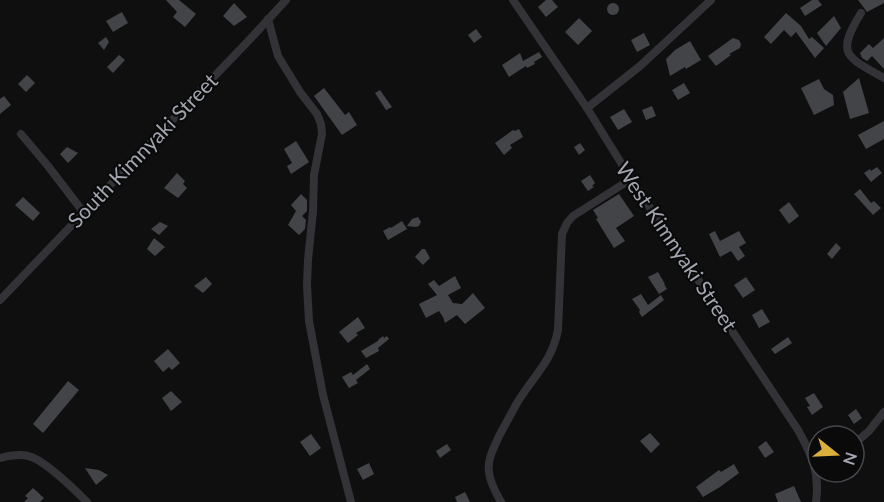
<svg xmlns="http://www.w3.org/2000/svg" width="884" height="502" font-family="Lato,sans-serif">
<rect width="100%" height="100%" fill="#0f0f10"/>
<g fill="#434448">
<polygon points="166,0 179,0 196,14 185,27 173,17 177,12"/>
<polygon points="546,0 552,0 558,7 546,17 538,7"/>
<polygon points="812,0 818,0 822,5 805,16 800,8"/>
<polygon points="858,0 884,0 884,3 867,12"/>
<polygon points="234,3 247,17 234,26 223,16"/>
<circle cx="613" cy="9" r="6"/>
<polygon points="122,12 128,23 113,32 106,21"/>
<polygon points="786,13 801,26 809,39 812,37 824,48 815,58 796,32 791,37 784,30 771,44 764,37"/>
<polygon points="834,16 841,28 826,46 817,33"/>
<polygon points="579,18 592,31 578,45 565,32"/>
<polygon points="476,29 482,37 474,43 468,35"/>
<polygon points="644,33 650,45 637,52 631,40"/>
<polygon points="106,37 109,42 104,50 98,43"/>
<polygon points="733,38 739,40 741,44 740,48 729,54 731,55 716,66 708,56"/>
<polygon points="884,38 884,69 872,56 867,61 862,58 860,53 869,44 873,48"/>
<polygon points="690,41 701,60 686,69 685,67 670,76 666,59 675,50"/>
<polygon points="539,52 542,57 534,62 535,64 527,68 526,66 509,77 502,65 520,53 523,61"/>
<polygon points="119,55 125,60 113,73 107,67"/>
<polygon points="27,75 35,83 26,92 18,84"/>
<polygon points="859,78 869,113 850,119 843,92"/>
<polygon points="819,79 824,89 833,95 834,105 814,115 801,88"/>
<polygon points="684,83 690,93 678,100 672,90"/>
<polygon points="324,88 345,115 349,112 357,125 342,135 314,96"/>
<polygon points="380,90 392,107 386,110 375,93"/>
<polygon points="4,96 11,105 0,114 0,99"/>
<polygon points="652,106 656,116 646,120 642,110"/>
<polygon points="624,109 632,122 618,130 610,117"/>
<polygon points="884,121 884,139 866,149 858,135"/>
<polygon points="519,129 523,137 510,145 512,148 504,155 495,143 513,130 515,131"/>
<polygon points="296,141 309,162 291,174 287,166 292,163 284,149"/>
<polygon points="580,143 585,150 579,155 574,147"/>
<polygon points="67,147 78,153 68,163 60,154"/>
<polygon points="877,167 882,173 871,182 864,173 870,169 871,171"/>
<polygon points="177,173 185,181 183,184 187,188 178,198 164,188"/>
<polygon points="590,175 595,183 592,186 594,187 588,191 581,181"/>
<polygon points="860,189 871,203 874,201 881,208 873,215 854,194"/>
<polygon points="301,194 307,200 307,211 302,216 306,220 305,229 299,235 288,225 296,211 291,205"/>
<polygon points="619,194 634,216 616,228 625,241 614,248 596,219 598,218 593,210"/>
<polygon points="23,197 40,213 33,221 15,205"/>
<polygon points="789,202 799,216 789,224 779,210"/>
<polygon points="418,217 421,222 419,226 416,227 407,226 412,219"/>
<polygon points="402,221 407,229 388,240 383,231 390,227 391,228"/>
<polygon points="160,222 168,226 159,235 151,229"/>
<polygon points="715,231 720,241 739,231 746,243 739,247 745,256 738,261 731,251 720,257 709,234"/>
<polygon points="154,238 165,247 155,256 147,249"/>
<polygon points="836,243 841,248 832,259 827,254"/>
<polygon points="422,249 425,249 430,258 423,265 415,257"/>
<polygon points="658,272 665,284 664,284 667,289 659,294 648,277"/>
<polygon points="455,276 461,288 448,295 453,303 462,304 473,293 485,308 465,324 457,315 445,323 443,317 439,311 426,318 419,304 437,295 428,284 434,280 439,286"/>
<polygon points="206,277 212,284 203,293 194,286"/>
<polygon points="746,277 755,290 743,298 734,285"/>
<polygon points="641,294 648,305 661,295 664,300 642,317 639,312 640,310 632,299"/>
<polygon points="762,309 770,322 759,328 752,315"/>
<polygon points="358,317 365,328 356,333 358,335 348,343 339,332"/>
<polygon points="383,336 384,338 387,336 389,339 378,348 379,351 366,358 361,351 378,341 378,340"/>
<polygon points="788,337 792,343 775,354 771,349"/>
<polygon points="168,349 180,363 172,370 169,367 163,372 154,361"/>
<polygon points="367,364 370,369 356,380 358,383 349,388 342,377 351,372 353,375"/>
<polygon points="68,381 79,390 43,433 33,424"/>
<polygon points="171,391 182,402 171,411 162,398"/>
<polygon points="814,393 823,407 812,415 807,407 810,406 805,398"/>
<polygon points="856,409 862,418 854,424 848,415"/>
<polygon points="650,433 660,444 651,453 640,441"/>
<polygon points="311,434 321,448 310,456 300,442"/>
<polygon points="766,441 774,452 765,458 758,447"/>
<polygon points="447,444 451,450 440,458 436,451"/>
<polygon points="369,463 374,474 363,480 357,469"/>
<polygon points="734,464 739,473 720,487 703,497 696,487 719,470 721,472"/>
<polygon points="85,468 99,470 108,475 96,485"/>
<polygon points="794,486 801,502 778,502 775,494"/>
<polygon points="33,488 44,498 40,502 24,502 28,498 25,496"/>
<polygon points="465,492 470,502 457,502 455,497"/>
</g>
<g fill="none" stroke-linecap="round" stroke-linejoin="round">
<g stroke="#333337" stroke-width="8">
<path d="M513 0 587 108 631 179 798 430C812 455 820 473 816 502"/>
<path d="M861 13C835 55 847 57 884 78"/>
<polyline points="268,19 278,56 300,92 317,114 321,124 322,134 314,175 313,211 308,260 307,285 309,321 323,395 351,502"/>
<polyline points="587,108 640,66 711,0"/>
<polyline points="21,134 48,166 84,213"/>
<polyline points="0,300 253,36 286,0"/>
<polyline points="854,444 869,431 884,412"/>
<path d="M0 458C8 456 20 454 28 456 44 459 75 490 87 502"/>
<path d="M501 502C496 493 490 483 489 472 487 459 494 448 499 436 505 425 511 414 517 403 533 376 552 362 558 330L562 234 567 223 573 216 631 179"/>
</g>
</g>
<g text-anchor="middle" stroke-width="4.5" stroke-linejoin="round" paint-order="stroke">
<g font-size="21" fill="#a2a5b0" stroke="#0a0a0b">
<text transform="translate(143 151) rotate(-46)" y="7">South Kimnyaki Street</text>
<text transform="translate(676 247) rotate(56)" y="7">West Kimnyaki Street</text>
</g>
</g>
<g transform="translate(836 454) rotate(108)"><circle r="28" fill="#0a0a0b" stroke="#47484d" stroke-width="1.5"/>
<path d="M0-4.5L10 22L0 15L-10 22Z" fill="#dbaf3c"/>
<text y="-9" font-size="16" font-weight="bold" text-anchor="middle" fill="#a2a5b0">N</text>
</g>
</svg>
